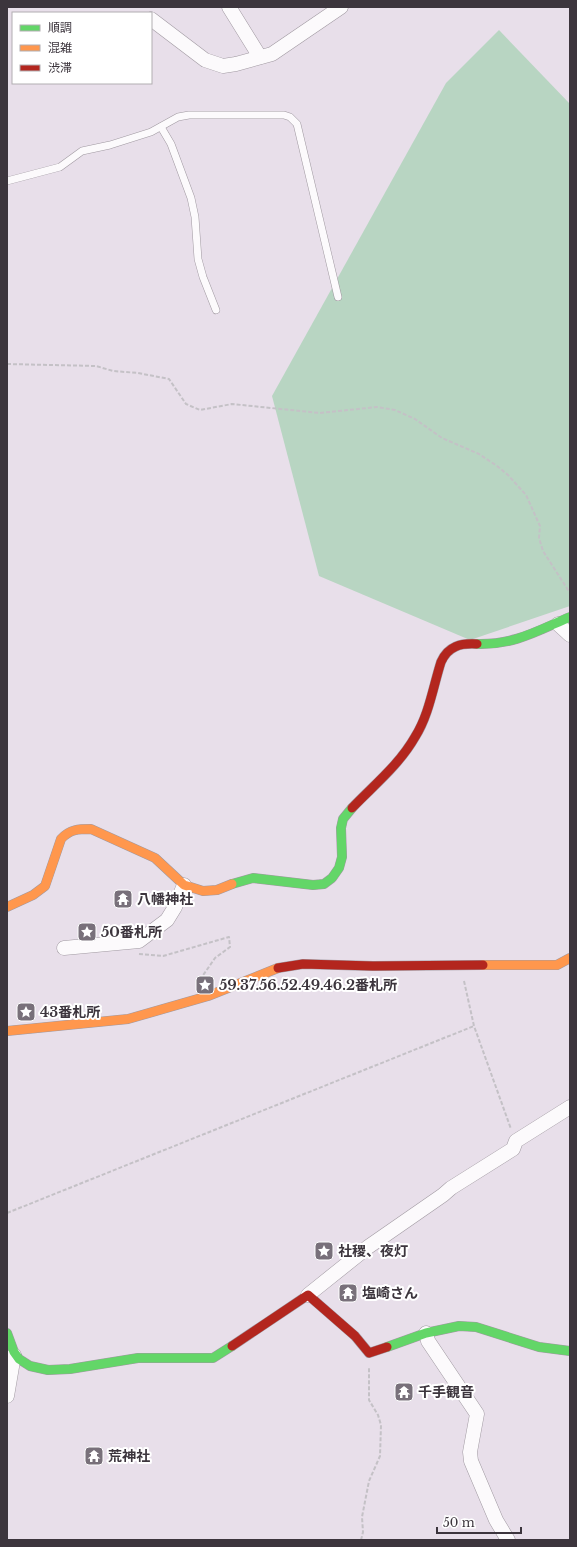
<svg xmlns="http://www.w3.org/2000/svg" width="577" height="1547" font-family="'Libre Baskerville','Noto Sans JP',serif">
<rect width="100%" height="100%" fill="#e8dfea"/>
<polygon fill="#b8d5c2" points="499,30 570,104 570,606 470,640 319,576 272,396 446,83"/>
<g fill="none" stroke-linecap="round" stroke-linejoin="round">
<g stroke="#a099a1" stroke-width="8">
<g id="lane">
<polyline points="161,127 171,144 191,198 195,217 198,259 203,277 216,310"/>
<polyline points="7,181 60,167 82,151 110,145 151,132 178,117 189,115 284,115 290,117 297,124 338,297"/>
</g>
</g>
<g stroke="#a099a1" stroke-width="15">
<g id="street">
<polyline points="229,7 260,57"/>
<polyline points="151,19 205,60 223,66 236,64 272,54 341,7"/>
<polyline points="558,624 570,635"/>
<polyline points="64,948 139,941 167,920 175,907 184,885"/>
<polyline points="308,1295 368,1247 443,1195 451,1188 513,1149 516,1141 570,1107"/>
<polyline points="426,1333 428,1341 477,1414 470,1452 471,1461 496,1520 508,1540"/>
<polyline points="7,1396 14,1355"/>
</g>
</g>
<g stroke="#a099a1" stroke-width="10">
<g id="fast">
<path d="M477 644C514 645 537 631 570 617"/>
<polyline points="232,884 253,878 313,885 324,884 332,878 339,868 342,857 341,828 343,819 352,808"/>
<polyline points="7,1333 14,1352 19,1359 30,1366 48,1370 70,1369 138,1358 213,1358 232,1346"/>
<polyline points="387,1347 426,1333 459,1326 476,1327 539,1347 570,1351"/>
</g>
</g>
<g stroke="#a099a1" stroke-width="10">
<g id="slow">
<path d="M7 907 33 895 45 886 61 839C70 829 79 829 91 829L155 858 184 885 203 891 217 890 232 884"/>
<polyline points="483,965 557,965 570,958"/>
<polyline points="7,1031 128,1019 208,996 278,968"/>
</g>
</g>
<g stroke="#a099a1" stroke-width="10">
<g id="jam">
<path d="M352 808C374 785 399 765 415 737 429 715 433 687 441 662 448 646 461 643 477 644"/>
<polyline points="278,968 303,964 373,966 483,965"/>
<polyline points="232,1346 308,1295 355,1336 369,1353 387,1347"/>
</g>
</g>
<g stroke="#c4c1c6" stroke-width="2" stroke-dasharray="4 2" stroke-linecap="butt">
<polyline points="7,364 96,366 113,371 138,373 169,379 186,404 200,410 232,404 320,413 377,407 395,410 415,419 442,438 479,454 497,466 508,475 526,495 540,526 539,538 543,551 570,593"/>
<polyline points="139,954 163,956 229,937 230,947 215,958 197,984"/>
<polyline points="464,981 474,1026 511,1129"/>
<polyline points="7,1213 474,1026"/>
<polyline points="361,1540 363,1532 362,1517 369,1481 380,1456 381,1425 378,1415 369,1400 369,1368"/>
</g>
<use href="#lane" stroke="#fcfafc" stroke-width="7"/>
<use href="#street" stroke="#fcfafc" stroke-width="14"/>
<use href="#fast" stroke="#63d668" stroke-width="9"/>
<use href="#slow" stroke="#ff974d" stroke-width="9"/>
<use href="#jam" stroke="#b3261e" stroke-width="9"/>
</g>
<defs>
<g id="temple-square" transform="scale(1)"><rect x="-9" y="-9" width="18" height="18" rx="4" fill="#78707a" stroke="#fff"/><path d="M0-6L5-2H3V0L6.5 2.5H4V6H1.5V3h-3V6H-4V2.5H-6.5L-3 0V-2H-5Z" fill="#fff"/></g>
<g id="sight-square" transform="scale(1)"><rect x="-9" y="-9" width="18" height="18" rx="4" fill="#78707a" stroke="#fff"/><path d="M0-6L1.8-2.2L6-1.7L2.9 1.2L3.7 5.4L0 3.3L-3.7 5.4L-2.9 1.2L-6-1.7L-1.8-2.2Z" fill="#fff"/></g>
</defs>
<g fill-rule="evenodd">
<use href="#temple-square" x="123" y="899"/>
<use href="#sight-square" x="87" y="932"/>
<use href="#sight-square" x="205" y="985"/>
<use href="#sight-square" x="26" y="1012"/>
<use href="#sight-square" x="324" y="1251"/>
<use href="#temple-square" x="348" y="1293"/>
<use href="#temple-square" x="404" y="1392"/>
<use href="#temple-square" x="94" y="1456"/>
</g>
<g text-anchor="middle" stroke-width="4" stroke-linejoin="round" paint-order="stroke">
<g font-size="14" font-weight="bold" fill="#3c353d" stroke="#fff" text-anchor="start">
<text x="137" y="904">八幡神社</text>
<text x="101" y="937">50番札所</text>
<text x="219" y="990">59.37.56.52.49.46.2番札所</text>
<text x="40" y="1017">43番札所</text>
<text x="338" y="1256">社稷、夜灯</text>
<text x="362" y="1298">塩崎さん</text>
<text x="418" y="1397">千手観音</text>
<text x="108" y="1461">荒神社</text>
</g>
</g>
<rect width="577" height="1547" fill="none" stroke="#3c353d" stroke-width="16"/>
<rect x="12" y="12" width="140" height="72" fill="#ffffff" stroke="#b1aeb1"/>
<rect x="20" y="25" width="20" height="6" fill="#63d668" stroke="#b1aeb1"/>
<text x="48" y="32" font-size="12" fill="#3c353d">順調</text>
<rect x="20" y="45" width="20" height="6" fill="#ff974d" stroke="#b1aeb1"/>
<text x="48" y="52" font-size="12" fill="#3c353d">混雑</text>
<rect x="20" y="65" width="20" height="6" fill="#b3261e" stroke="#b1aeb1"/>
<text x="48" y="72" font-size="12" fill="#3c353d">渋滞</text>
<path d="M437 1527v6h84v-6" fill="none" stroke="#3c353d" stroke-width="2"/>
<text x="443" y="1527" font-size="12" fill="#3c353d" stroke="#ffffff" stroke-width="3" paint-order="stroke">50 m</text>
</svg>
